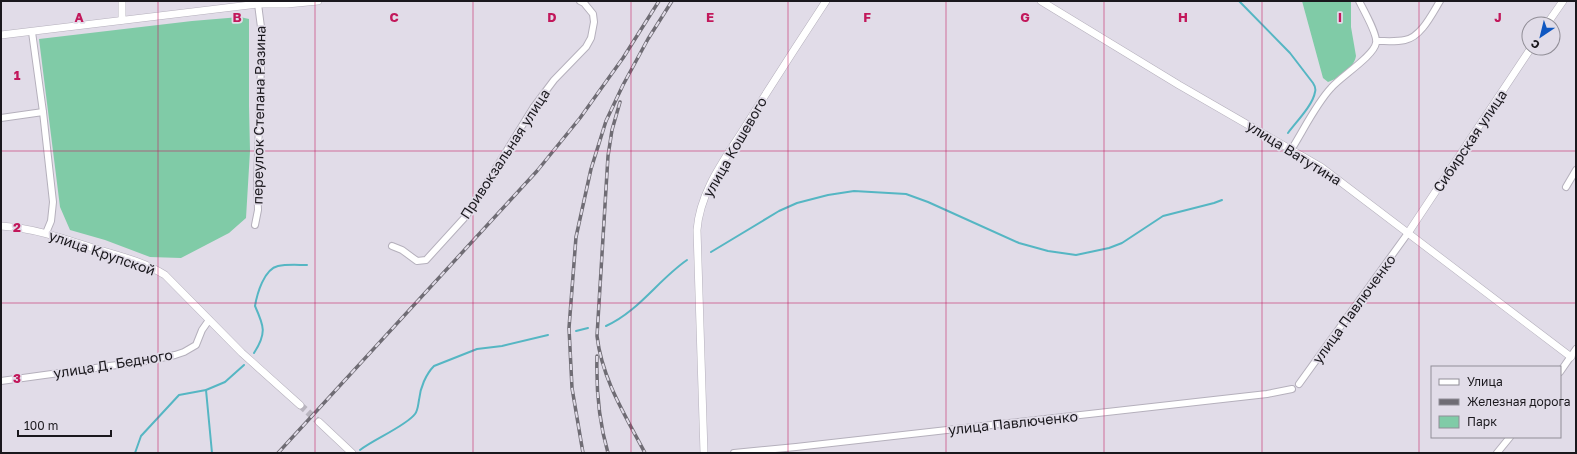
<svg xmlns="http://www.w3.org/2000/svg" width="1577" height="454" font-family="'Golos Text',sans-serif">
<rect width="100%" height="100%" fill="#e1dce8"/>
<g fill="#80cba7">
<path d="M1302 1H1351V27L1356 56C1354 68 1339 78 1328 82L1323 78Z"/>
<polygon points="240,17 249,19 249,106 250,151 246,218 229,233 181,258 150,257 105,240 70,230 60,207 39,39 192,21"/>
</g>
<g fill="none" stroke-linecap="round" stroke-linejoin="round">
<g stroke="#55b6c3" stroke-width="2">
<path d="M1239 1 1290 53 1313 83C1315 86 1316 89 1315 92 1313 105 1296 122 1288 133"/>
<polyline points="711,252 779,211 797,203 828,195 854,191 906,194 928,202 1019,243 1048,251 1076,255 1109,248 1122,243 1163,216 1214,203 1222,200"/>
<path d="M606 326C639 311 658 280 687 260"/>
<polyline points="576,331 588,328"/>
<path d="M254 353C267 333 264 326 255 306 257 294 264 269 278 266 287 264 298 265 307 265"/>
<polyline points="206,390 212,453"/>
<path d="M360 450C374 439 406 426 415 414 418 410 418 405 419 400 420 388 426 374 434 366L477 349 502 346 548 335"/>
<polyline points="135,453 141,436 179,395 206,390 225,382 244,365"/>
</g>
<polyline stroke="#b9b5bf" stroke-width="7" stroke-dasharray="7 3.5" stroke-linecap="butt" points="300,405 319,422"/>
<g stroke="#b5b0bc" stroke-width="8">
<g id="minor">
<polyline points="32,32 43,112 53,202 51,221 46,233"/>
<path d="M1377 41C1386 41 1396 42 1405 40 1421 37 1432 14 1440 1"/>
<polyline points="1,118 43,112"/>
<path d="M1291 150C1303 131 1316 104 1331 88 1340 77 1374 56 1376 43 1378 35 1363 9 1359 1"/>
<polyline points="1566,187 1576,170"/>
<polyline points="255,225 258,210 257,184 262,35 258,4"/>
<polyline points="392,246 402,250 417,261 426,260 467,215 533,108 554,80 586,47 591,38 594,22 593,14 584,3 580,1"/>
<polyline points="1560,372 1576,349"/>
<polyline points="1,381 146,361 175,355 184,352 196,345 202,330 209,320"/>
<polyline points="1299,384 1408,233"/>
<polyline points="734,453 796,447 1267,394 1292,389"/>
<polyline points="1497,453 1510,437"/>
</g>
</g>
<g stroke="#b5b0bc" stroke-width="8">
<g id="tertiary">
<polyline points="122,1 122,20"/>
<polyline points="1041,1 1179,85 1321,167 1571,357"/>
<polyline points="1547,24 1563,1"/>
<polyline points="1,35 258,4 287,4 318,1"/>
<path d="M1 226C34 228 65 239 96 249 120 256 144 262 165 275L242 353 300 405"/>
<polyline points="1408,233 1531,48"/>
<polyline points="319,422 352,453"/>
<path d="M704 453 697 230C700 191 725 159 745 127 772 84 799 42 826 1"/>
</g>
</g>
<use href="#minor" stroke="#fff" stroke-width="6"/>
<use href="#tertiary" stroke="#fff" stroke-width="7"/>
<g stroke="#6f6c74" stroke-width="3.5">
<g id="rail">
<path d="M620 102 612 130 608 156 597 336C602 379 625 415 645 453"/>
<path d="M597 356C596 389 599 422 608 453"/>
<polyline points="278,453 537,171 580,118 623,58 659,1"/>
<polyline points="583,453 572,388 569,328 576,237 591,169 606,121 623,85 648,39 672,1"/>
</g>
</g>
<use href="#rail" stroke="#e1dce8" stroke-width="2" stroke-dasharray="6" stroke-linecap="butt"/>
</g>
<path fill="none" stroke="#c2185b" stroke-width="1" stroke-opacity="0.55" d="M158 1V453M315 1V453M473 1V453M631 1V453M788 1V453M946 1V453M1104 1V453M1262 1V453M1419 1V453M1 151H1576M1 303H1576"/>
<g text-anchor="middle" stroke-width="3.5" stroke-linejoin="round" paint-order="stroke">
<g font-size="14" fill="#1a181d" stroke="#e1dce8">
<text transform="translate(259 115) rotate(-89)" y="5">переулок Степана Разина</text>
<text transform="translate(1470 141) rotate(-56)" y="5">Сибирская улица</text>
<text transform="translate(735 147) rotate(-60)" y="5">улица Кошевого</text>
<text transform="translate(1294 153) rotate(32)" y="5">улица Ватутина</text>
<text transform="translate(505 154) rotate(-57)" y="5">Привокзальная улица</text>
<text transform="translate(102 253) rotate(19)" y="5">улица Крупской</text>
<text transform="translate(1354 309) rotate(-54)" y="5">улица Павлюченко</text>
<text transform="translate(113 364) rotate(-9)" y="5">улица Д. Бедного</text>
<text transform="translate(1013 423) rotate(-6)" y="5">улица Павлюченко</text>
</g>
</g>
<g font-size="13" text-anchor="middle" font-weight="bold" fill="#c2185b" stroke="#e1dce8" stroke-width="3.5" stroke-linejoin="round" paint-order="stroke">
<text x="79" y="22">A</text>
<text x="237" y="22">B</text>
<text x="394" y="22">C</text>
<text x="552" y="22">D</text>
<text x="710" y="22">E</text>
<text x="867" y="22">F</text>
<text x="1025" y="22">G</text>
<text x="1183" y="22">H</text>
<text x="1340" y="22">I</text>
<text x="1498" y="22">J</text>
<text x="17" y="80">1</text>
<text x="17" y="232">2</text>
<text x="17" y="383">3</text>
</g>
<rect width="1577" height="454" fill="none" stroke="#1a181d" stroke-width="4"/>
<rect x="1431" y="366" width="130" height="72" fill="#e1dce8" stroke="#918e97"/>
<rect x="1439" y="379" width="20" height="6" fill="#ffffff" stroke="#918e97"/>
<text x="1467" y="386" font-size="12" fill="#1a181d">Улица</text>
<rect x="1439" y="399" width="20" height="6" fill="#6f6c74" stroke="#918e97"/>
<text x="1467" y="406" font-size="12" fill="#1a181d">Железная дорога</text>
<rect x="1439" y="416" width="20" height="12" fill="#80cba7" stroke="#918e97"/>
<text x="1467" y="426" font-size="12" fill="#1a181d">Парк</text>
<g transform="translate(1541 36) rotate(215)"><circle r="19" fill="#e1dce8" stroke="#918e97"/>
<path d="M0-3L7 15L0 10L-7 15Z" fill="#0f57c1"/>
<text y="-6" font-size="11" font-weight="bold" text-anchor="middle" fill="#1a181d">С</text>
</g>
<path d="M18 430v6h93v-6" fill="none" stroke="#1a181d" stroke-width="2"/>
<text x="24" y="430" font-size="12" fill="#1a181d" stroke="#e1dce8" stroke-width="3" paint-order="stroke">100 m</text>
</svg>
